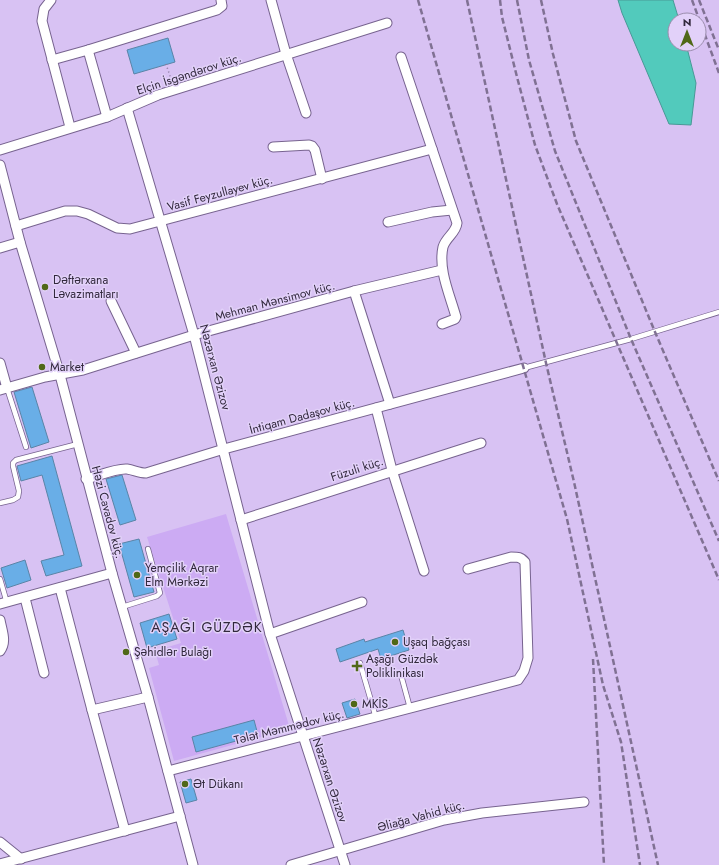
<svg xmlns="http://www.w3.org/2000/svg" width="719" height="865" font-family="Jost,sans-serif">
<rect width="100%" height="100%" fill="#d8c2f3"/>
<polygon fill="#ccabf3" points="226,514 290,729 174,761 149,668 159,665 155,651 181,643 147,537"/>
<polygon fill="#52cabc" stroke="#489996" points="618,0 673,0 679,20 675,20 675,44 686,44 696,83 691,125 669,124 622,13"/>
<g fill="#69aee7" stroke="#5a84a7">
<polygon points="168,38 175,62 134,74 127,50"/>
<polygon points="32,387 49,442 31,448 14,392"/>
<polygon points="52,456 82,566 46,576 41,561 64,555 42,475 21,481 17,466"/>
<polygon points="122,475 136,520 120,525 106,479"/>
<polygon points="139,539 154,592 134,597 119,544"/>
<polygon points="25,560 31,580 7,588 1,568"/>
<polygon points="169,614 177,639 147,648 140,623"/>
<polygon points="403,630 409,650 381,659 378,649 340,662 336,649 364,639 365,642"/>
<polygon points="355,699 360,714 347,718 342,703"/>
<polygon points="254,720 258,735 196,752 192,737"/>
<polygon points="191,779 197,800 186,803 180,782"/>
</g>
<g fill="none" stroke-linecap="round" stroke-linejoin="round">
<g stroke="#77638f" stroke-width="6">
<g id="lane">
<polyline points="524,368 631,339 719,312"/>
<polyline points="7,388 26,447"/>
<polyline points="0,503 13,500 18,497 19,491 13,466 13,463 16,460 78,444"/>
<polyline points="0,579 7,603"/>
<polyline points="122,607 157,596 160,593 148,549"/>
<polyline points="360,663 376,718"/>
<polyline points="401,675 410,708"/>
</g>
</g>
<g stroke="#77638f" stroke-width="11">
<g id="street">
<polyline points="51,0 44,9 42,21 70,127"/>
<polyline points="271,0 286,54 306,113"/>
<polyline points="88,50 107,117"/>
<path d="M401 57 457 223C456 233 446 237 443 247 438 270 450 295 456 317L455 319 442 324"/>
<polyline points="52,60 88,50 217,10 222,6 221,0"/>
<polyline points="127,108 194,335 270,634 345,865"/>
<polyline points="273,147 309,145 312,146 315,150 322,179"/>
<polyline points="0,150 107,117 158,95 387,23"/>
<polyline points="0,165 20,242 60,375 112,573 148,697 193,865"/>
<polyline points="388,222 432,212 452,210"/>
<polyline points="16,226 65,211 77,211 88,214 117,228 130,229 432,149"/>
<polyline points="0,248 20,242"/>
<polyline points="354,291 390,404"/>
<polyline points="111,301 136,353"/>
<polyline points="0,363 7,388"/>
<polyline points="0,390 45,377 83,370 194,335 354,291 442,270"/>
<polyline points="376,408 392,470 424,571"/>
<path d="M86 479C98 476 116 468 127 469 134 470 139 473 146 473L224 449 524 368"/>
<polyline points="241,520 481,443"/>
<polyline points="60,588 92,710 125,831"/>
<polyline points="25,598 44,673"/>
<polyline points="0,604 112,573"/>
<path d="M0 620C2 631 7 642 0 651"/>
<polyline points="270,634 362,602"/>
<polyline points="92,710 148,697"/>
<path d="M168 771 518 680 524 671 528 658 525 562C521 557 518 557 511 557L468 569"/>
<polyline points="0,842 21,859"/>
<polyline points="0,864 180,816"/>
<polyline points="291,865 444,820 482,813 584,802"/>
</g>
</g>
<polyline stroke="#8b7b9f" stroke-width="1.5" stroke-dasharray="1 3" stroke-linecap="butt" points="166,64 172,82"/>
<use href="#lane" stroke="#fff" stroke-width="4.5"/>
<use href="#street" stroke="#fff" stroke-width="9"/>
<g stroke="#807193" stroke-width="2.5" stroke-dasharray="6 3" stroke-linecap="butt">
<polyline points="418,0 567,519 603,685 621,742 640,865"/>
<polyline points="467,0 546,363 574,482 658,865"/>
<polyline points="500,0 502,17 517,77 535,145 557,204 719,580"/>
<polyline points="517,0 529,60 555,151 631,339 719,541"/>
<polyline points="541,0 553,54 576,141 655,332 719,481"/>
<polyline points="692,0 719,73"/>
<polyline points="699,0 719,50"/>
<polyline points="593,659 604,865"/>
</g>
</g>
<g fill="#506818" stroke="#e2d1f9" stroke-width="1.5">
<circle cx="45" cy="287" r="4"/>
<circle cx="42" cy="367" r="4"/>
<circle cx="137" cy="575" r="4"/>
<circle cx="395" cy="642" r="4"/>
<circle cx="126" cy="652" r="4"/>
<path d="M355 660h4v4h4v4h-4v4h-4v-4h-4v-4h4z"/>
<circle cx="354" cy="704" r="4"/>
<circle cx="185" cy="784" r="4"/>
</g>
<g text-anchor="middle" stroke-width="3" stroke-linejoin="round" paint-order="stroke">
<g font-size="12" fill="#31283c" stroke="#e2d1f9">
<text transform="translate(189 74) rotate(-18)" y="4">Elçin İsgəndərov küç.</text>
<text transform="translate(220 193) rotate(-15)" y="4">Vasif Feyzullayev küç.</text>
<text transform="translate(275 301) rotate(-15)" y="4">Mehman Mənsimov küç.</text>
<text transform="translate(215 367) rotate(75)" y="4">Nəzərxan Əzizov</text>
<text transform="translate(302 416) rotate(-15)" y="4">İntiqam Dadaşov küç.</text>
<text transform="translate(357 469) rotate(-18)" y="4">Füzuli küç.</text>
<text transform="translate(108 512) rotate(75)" y="4">Həzi Cavadov küç.</text>
<text transform="translate(289 727) rotate(-14)" y="4">Tələt Məmmədov küç.</text>
<text transform="translate(330 780) rotate(72)" y="4">Nəzərxan Əzizov</text>
<text transform="translate(421 816) rotate(-15)" y="4">Əliağa Vahid küç.</text>
</g>
<g font-size="12" fill="#31283c" stroke="#e2d1f9" text-anchor="start">
<text x="53" y="284">Dəftərxana<tspan x="53" dy="14">Ləvazimatları</tspan></text>
<text x="50" y="371">Market</text>
<text x="145" y="572">Yemçilik Aqrar<tspan x="145" dy="14">Elm Mərkəzi</tspan></text>
<text x="403" y="646">Uşaq bağçası</text>
<text x="134" y="656">Şəhidlər Bulağı</text>
<text x="366" y="663">Aşağı Güzdək<tspan x="366" dy="14">Poliklinikası</tspan></text>
<text x="362" y="708">MKİS</text>
<text x="193" y="788">Ət Dükanı</text>
</g>
<g font-size="14" letter-spacing="1" fill="#31283c" stroke="#e2d1f9">
<text x="207" y="632">AŞAĞI GÜZDƏK</text>
</g>
</g>
<g transform="translate(687 32)"><circle r="19" fill="#e2d1f9" stroke="#9b8dad"/>
<path d="M0-3L7 15L0 10L-7 15Z" fill="#506818"/>
<text y="-6" font-size="11" font-weight="bold" text-anchor="middle" fill="#31283c">N</text>
</g>
</svg>
